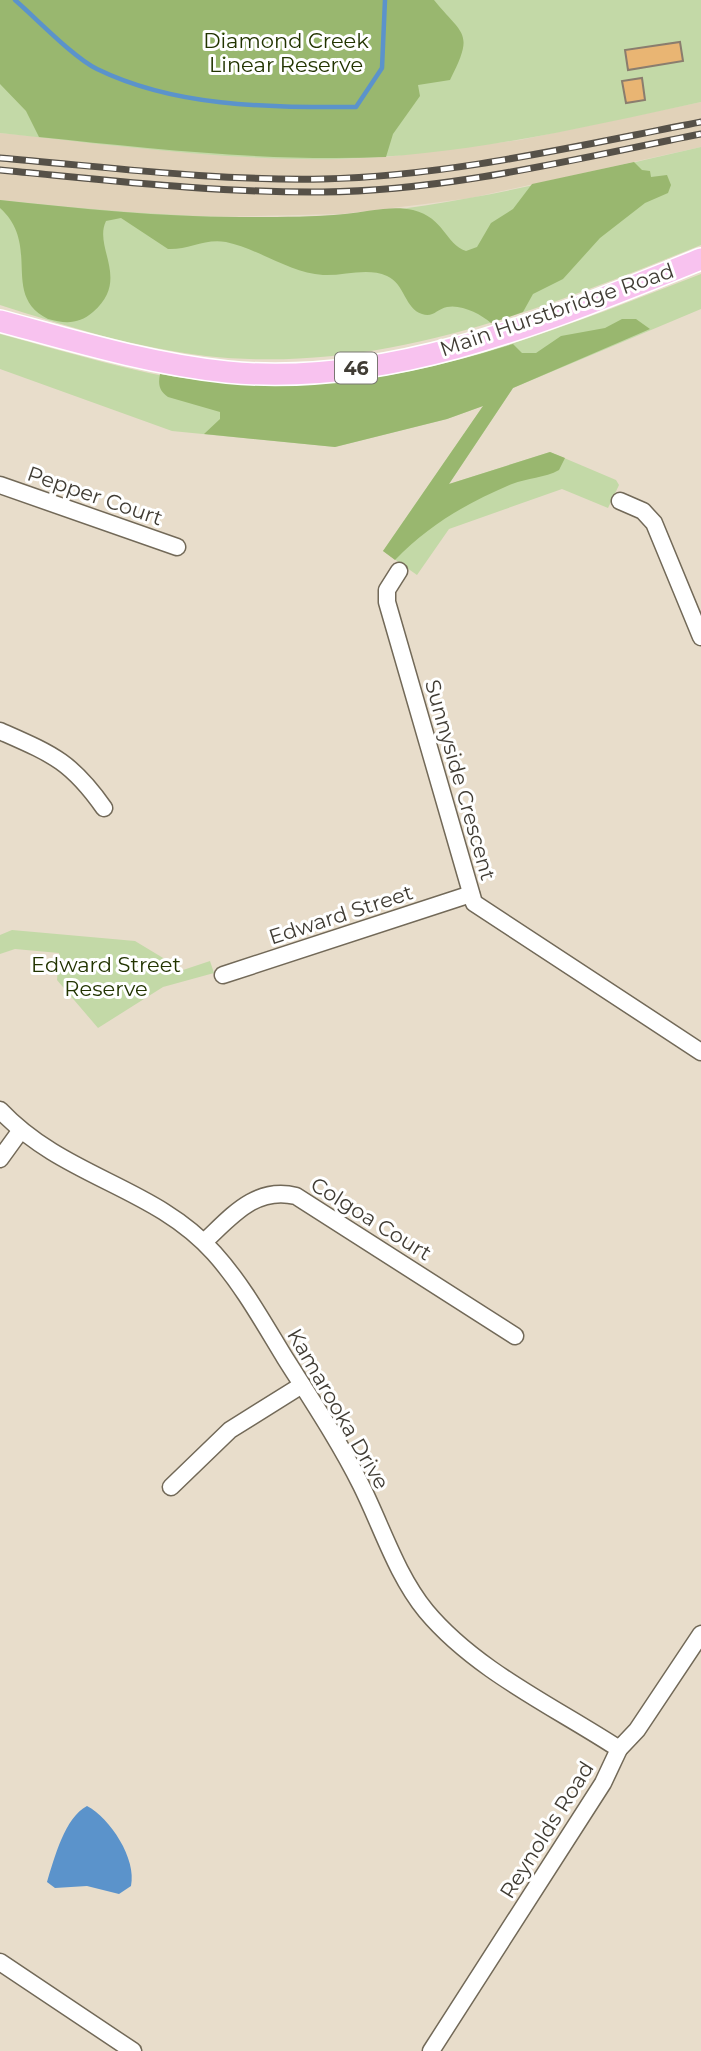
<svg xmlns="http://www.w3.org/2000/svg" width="701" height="2051" font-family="Montserrat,sans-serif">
<rect width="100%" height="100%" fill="#e8ddcb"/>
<polygon fill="#e1d2b9" points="701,102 701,147 471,198 425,204 342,214 208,217 132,214 0,200 0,133 247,157 341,159 386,157 520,140"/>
<g fill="#c3d9a7">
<path d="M0 0H701V102C582 128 462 156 339 159 226 161 113 145 0 133Z"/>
<path d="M701 147V245C542 309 381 375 206 356 136 348 66 326 0 305V200C113 212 226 222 340 215 462 206 582 174 701 147Z"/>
<path d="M701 274V309L513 388 449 484 550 452 616 480 619 485 608 508 562 489 449 529 417 575 383 551 483 406 447 419 335 447 172 431 0 369V334C78 355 159 381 239 386 402 395 553 331 701 274Z"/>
<polygon points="12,930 135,941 183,970 210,961 214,973 163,987 98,1028 57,980 59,953 15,949 0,954 0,935"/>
</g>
<g fill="#99b76f">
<path d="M0 0H434C463 36 475 31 450 80L418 85 420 96 393 134 386 157C270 162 155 149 39 137L26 111 0 84Z"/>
<path d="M634 162 642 170 650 171 651 177 667 175 671 185 668 193 645 203 600 238 563 279 533 294 523 312 491 323C481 314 461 304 447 307 437 309 433 318 422 314 405 309 405 284 387 276 367 267 344 276 323 275 290 273 259 249 226 242 205 238 188 250 168 249L121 218 106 221C93 248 131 279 93 312 79 324 66 324 48 319 0 295 42 246 0 208V200C85 209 169 218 254 217 284 217 315 217 345 214 367 212 391 205 413 210 445 218 445 244 466 251L477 247 491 223 513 209 532 184Z"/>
<path d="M622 319H636L650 329 513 388 449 484 550 452 565 458 559 470C545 478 527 478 512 484 467 503 430 524 395 560L383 551 483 406 447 419 335 447 204 434 220 419V412L168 397C159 391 158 384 160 374 286 397 392 382 513 344L522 353H536L561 336 605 328Z"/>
</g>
<path fill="#5b93cb" d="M87 1806C110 1818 137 1859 131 1886L119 1894 87 1886 55 1888 47 1882C54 1859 65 1817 87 1806Z"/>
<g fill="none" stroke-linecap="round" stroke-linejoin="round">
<path stroke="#5b93cb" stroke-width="4.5" d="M15 0C37 19 73 57 97 69 177 108 269 107 356 107L382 68 385 0"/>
</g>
<g fill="#e9b573" stroke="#8a7d6e" stroke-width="2">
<polygon points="680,42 683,61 628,70 625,50"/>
<polygon points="642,78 645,100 626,103 622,81"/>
</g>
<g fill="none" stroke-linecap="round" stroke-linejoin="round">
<g stroke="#726958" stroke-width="19">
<g id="minor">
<polyline points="0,485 177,547"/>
<polyline points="620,501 643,511 654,523 701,637"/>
<polyline points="399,571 387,590 387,602 474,903 701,1052"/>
<path d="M0 731C52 754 71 761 104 808"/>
<polyline points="223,975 471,894"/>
<path d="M0 1110C64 1178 154 1186 214 1253 242 1284 263 1322 285 1358 311 1399 339 1441 361 1485 382 1527 396 1574 426 1611 476 1671 555 1707 619 1749"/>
<polyline points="0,1159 21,1130"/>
<path d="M204 1242C231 1217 255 1186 296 1196L515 1336"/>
<polyline points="171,1487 230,1430 302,1385"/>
<polyline points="0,1962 133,2051"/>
<polyline points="431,2051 603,1783 619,1749 637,1730 701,1634"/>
</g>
</g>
<g stroke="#fff" stroke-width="24">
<path id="major" d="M0 321C74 341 150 364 227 372 392 388 551 319 701 259"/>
</g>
<use href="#minor" stroke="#fff" stroke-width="16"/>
<use href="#major" stroke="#f8c2ef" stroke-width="21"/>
<g stroke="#565148" stroke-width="7">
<g id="rail">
<path d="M0 158C107 167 215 181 323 179 450 176 576 146 701 122"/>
<path d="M0 170C107 180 216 193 323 192 450 191 578 158 701 134"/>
</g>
</g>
<use href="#rail" stroke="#fff" stroke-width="4.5" stroke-dasharray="13" stroke-linecap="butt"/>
</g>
<g text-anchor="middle" stroke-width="6" stroke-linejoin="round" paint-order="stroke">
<rect fill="#fff" stroke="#797671" stroke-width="2" x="335" y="352.5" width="42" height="31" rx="5"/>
<g font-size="19" font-weight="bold" fill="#403c34">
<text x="356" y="375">46</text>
</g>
<g font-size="21" fill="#223400" stroke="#fff">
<text x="286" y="48">Diamond Creek<tspan x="286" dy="24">Linear Reserve</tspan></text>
<text x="106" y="972">Edward Street<tspan x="106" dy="24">Reserve</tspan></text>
</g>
<g font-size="21" fill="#403c34" stroke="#fff">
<text transform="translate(557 310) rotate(-19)" y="7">Main Hurstbridge Road</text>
<text transform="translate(95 496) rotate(19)" y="7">Pepper Court</text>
<text transform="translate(460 780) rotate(74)" y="7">Sunnyside Crescent</text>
<text transform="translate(341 915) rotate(-18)" y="7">Edward Street</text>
<text transform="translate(371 1219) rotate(32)" y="7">Colgoa Court</text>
<text transform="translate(338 1409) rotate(60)" y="7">Kamarooka Drive</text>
<text transform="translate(547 1830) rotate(-58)" y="7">Reynolds Road</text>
</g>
</g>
</svg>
